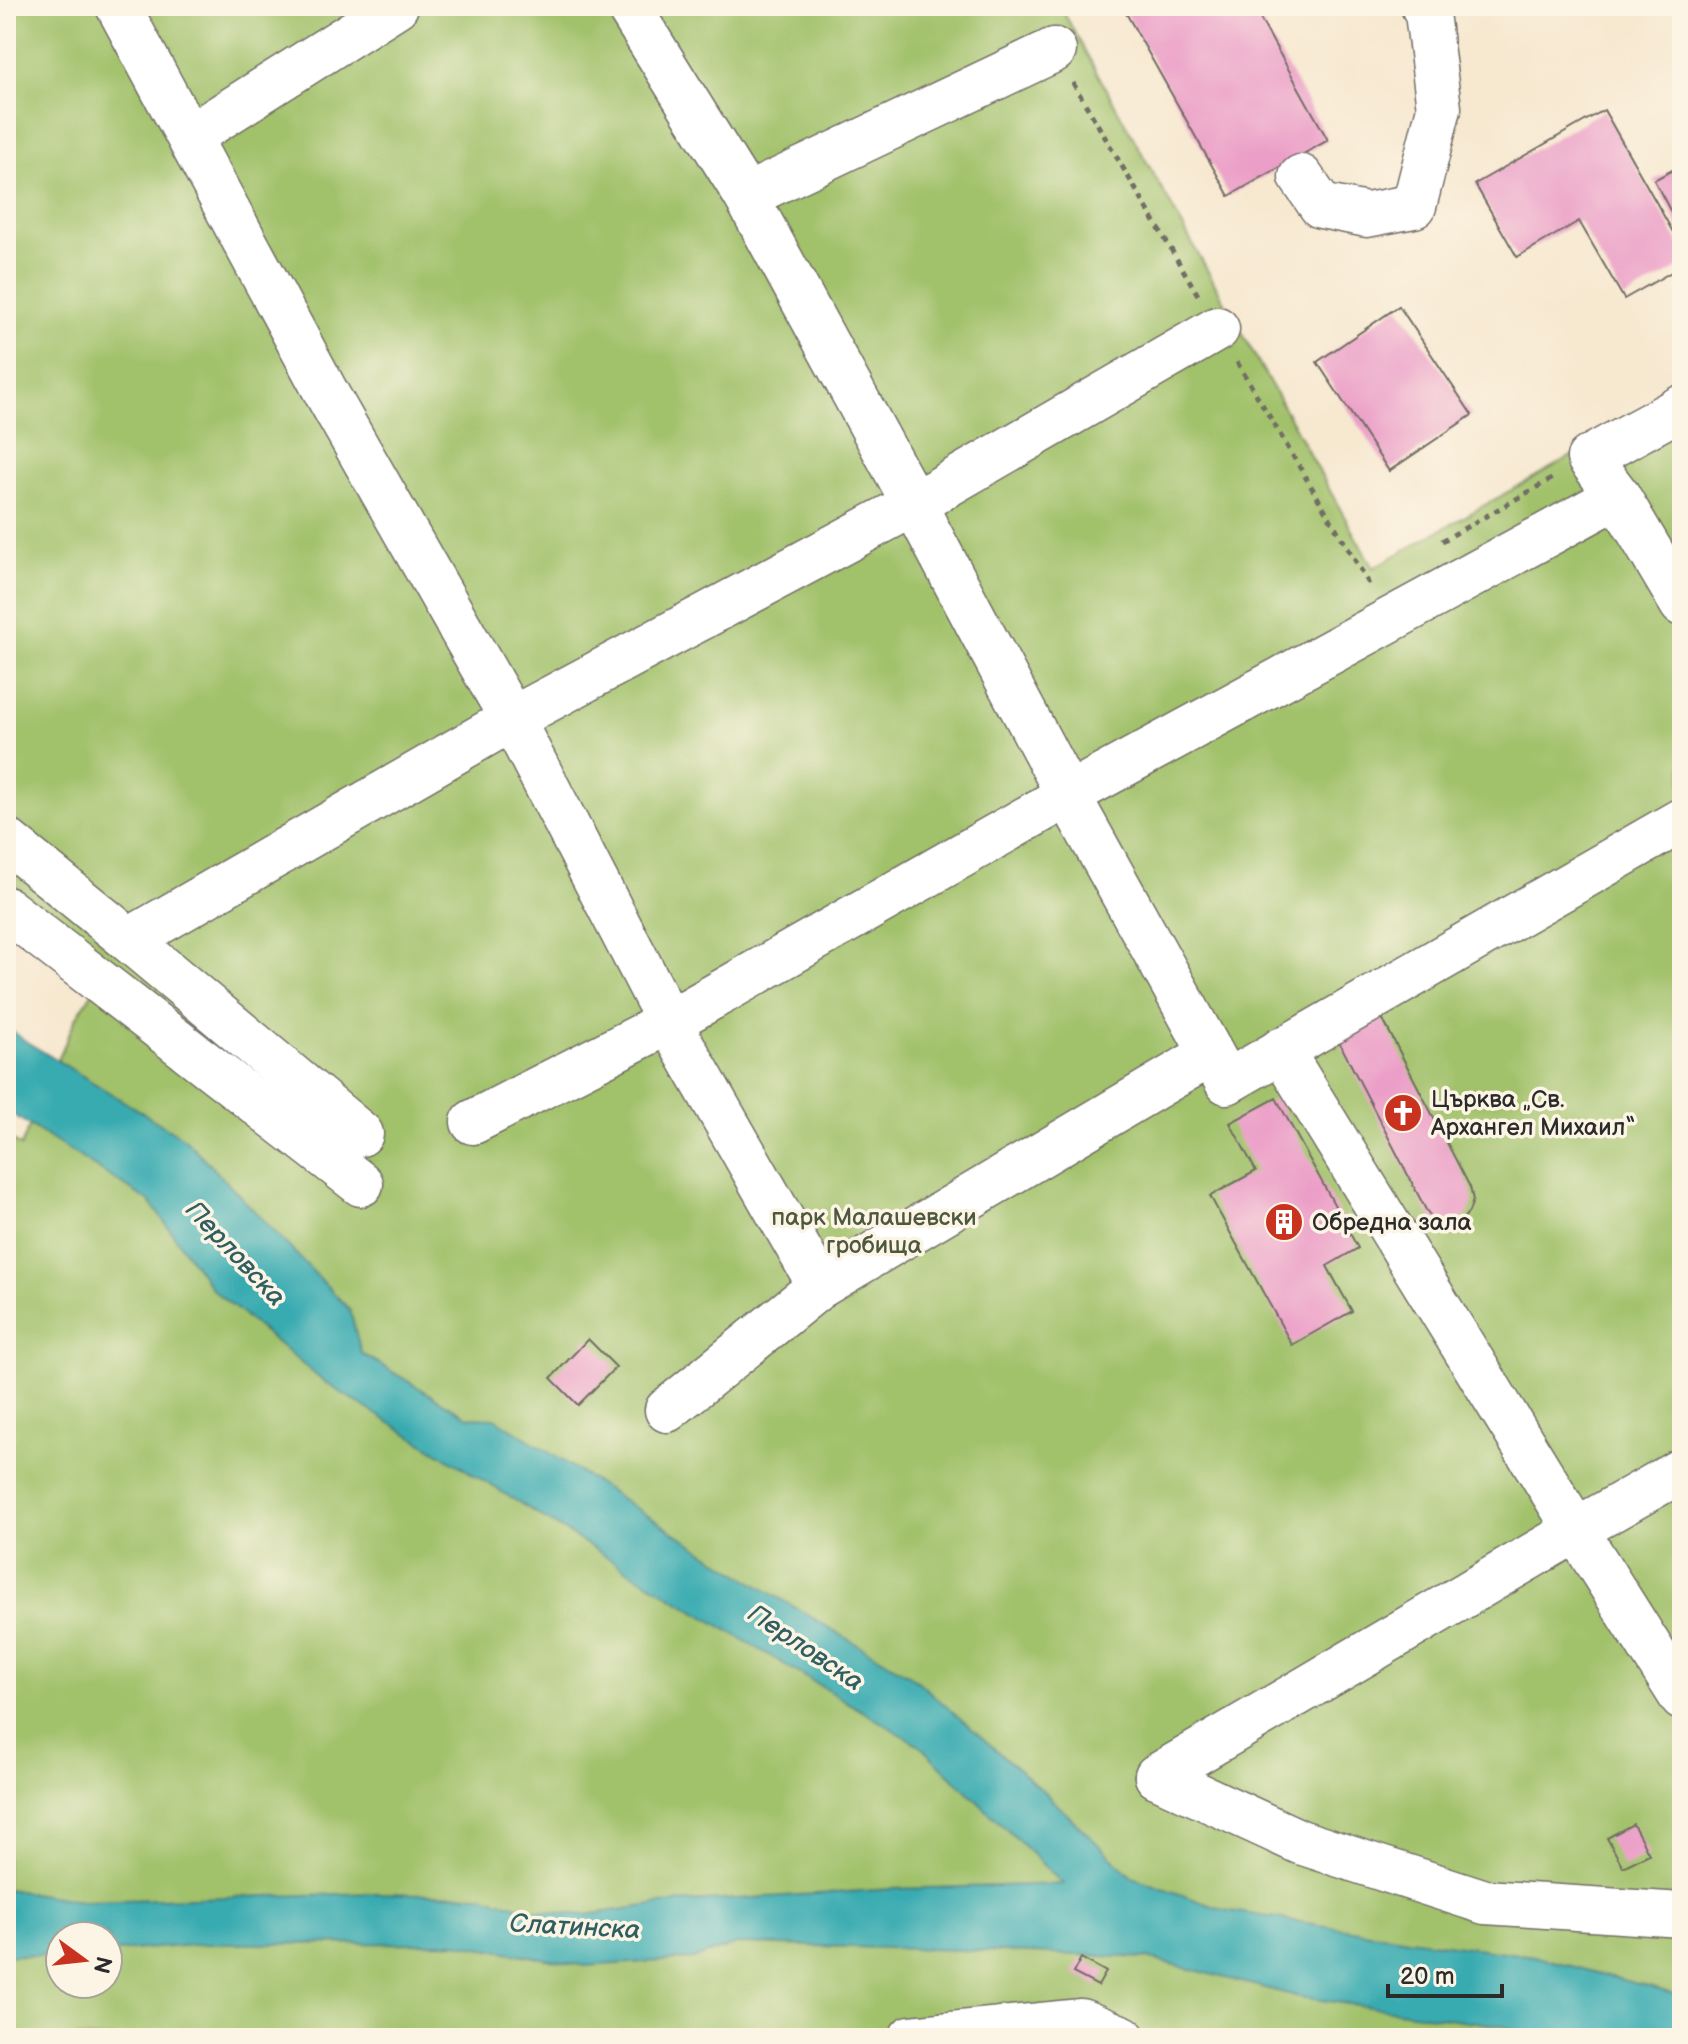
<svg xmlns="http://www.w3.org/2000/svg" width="1688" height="2044" font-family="'Balsamiq Sans',sans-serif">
<rect width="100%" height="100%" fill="#fcf5e5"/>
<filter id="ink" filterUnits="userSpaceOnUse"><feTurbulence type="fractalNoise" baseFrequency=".0125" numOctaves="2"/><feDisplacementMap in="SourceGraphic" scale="16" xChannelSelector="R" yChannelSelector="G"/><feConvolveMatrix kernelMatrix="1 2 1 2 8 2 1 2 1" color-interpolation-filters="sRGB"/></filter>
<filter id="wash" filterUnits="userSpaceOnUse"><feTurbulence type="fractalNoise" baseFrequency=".006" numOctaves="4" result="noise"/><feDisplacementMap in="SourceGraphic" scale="32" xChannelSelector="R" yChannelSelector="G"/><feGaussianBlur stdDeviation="1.8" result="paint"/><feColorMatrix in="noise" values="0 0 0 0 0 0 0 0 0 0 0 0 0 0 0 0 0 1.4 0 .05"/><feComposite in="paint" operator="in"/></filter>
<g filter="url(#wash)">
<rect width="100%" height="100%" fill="#f7e8d0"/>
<path fill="#a1c16a" stroke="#66764a" stroke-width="2" fill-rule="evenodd" d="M6 6H1060L1373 568 1682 394V2038H6V1136L21 1146 75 1020 111 963 6 878ZM60 1936H108V1984H60Z"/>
<polygon fill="#38abb1" stroke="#326b6e" stroke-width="2" points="6,1027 27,1042 185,1139 350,1310 361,1353 468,1417 495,1418 747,1579 914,1678 1042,1790 1132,1877 1224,1910 1409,1939 1534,1956 1682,1996 1682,2038 1549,2038 1503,2026 1300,1997 1147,1958 958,1950 737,1944 694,1959 585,1966 456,1943 208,1944 108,1952 108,1936 60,1936 60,1956 6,1955 6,1889 82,1901 376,1893 481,1895 532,1910 585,1915 659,1904 893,1889 1063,1884 919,1745 670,1596 324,1382 212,1289 150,1202 6,1110"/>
<g id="blocks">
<g fill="#eb9ec7">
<polygon points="1122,6 1253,6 1328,140 1229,196"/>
<polygon points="1604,110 1682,248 1682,266 1624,299 1579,221 1517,257 1475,184"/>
<polygon points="1682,165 1682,233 1654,180"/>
<polygon points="1399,306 1472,415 1389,471 1317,362"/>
<polygon points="1381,1016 1470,1187 1473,1200 1469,1212 1460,1222 1447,1224 1434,1220 1426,1210 1337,1038"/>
<polygon points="1276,1098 1358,1248 1327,1266 1352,1311 1292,1345 1210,1196 1256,1171 1230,1123"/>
<polygon points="588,1339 616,1367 578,1405 551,1378"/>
<polygon points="1633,1824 1649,1854 1623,1867 1607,1838"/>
<polygon points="1081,1958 1106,1972 1098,1986 1073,1973"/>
</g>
</g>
</g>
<g filter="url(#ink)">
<use href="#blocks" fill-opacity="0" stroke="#726d65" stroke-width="2"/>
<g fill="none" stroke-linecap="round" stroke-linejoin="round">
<g stroke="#726d65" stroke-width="47">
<g id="minor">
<polyline points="118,6 328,396 512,719 669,1022 820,1286"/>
<polyline points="628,6 746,196 914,504 1068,795 1227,1082 1682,820"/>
<polyline points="189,137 396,6"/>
<polyline points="1301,177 1321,206 1367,215 1414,206 1439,108 1427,13 1423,6"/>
<polyline points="746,196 1054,50"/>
<polyline points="1682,407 1589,458 1618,496 1682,604"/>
<polyline points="6,840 129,940 512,719 914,504 1217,329"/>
<polyline points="6,909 361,1184"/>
<polyline points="129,940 361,1134"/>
<polyline points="1281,1050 1576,1530 1682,1698"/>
<polyline points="473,1122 669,1022 1068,795 1618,496"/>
<polyline points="667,1410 820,1286 1211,1054"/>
<polyline points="1157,1776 1576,1530 1682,1470"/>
<polyline points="1157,1776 1300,1842 1485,1902 1682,1915"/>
<polyline points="911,2038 1081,2021 1123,2038"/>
</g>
</g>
<g stroke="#726d65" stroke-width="5" stroke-dasharray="6 6" stroke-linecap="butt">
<polyline points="1073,83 1198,295"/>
<polyline points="1237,362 1368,582 1370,581"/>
<polyline points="1442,541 1555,477"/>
</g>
<use href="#minor" stroke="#fff" stroke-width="44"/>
</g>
</g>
<defs>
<g id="church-disc" transform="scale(2)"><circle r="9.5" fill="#c8321e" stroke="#fcf5e5"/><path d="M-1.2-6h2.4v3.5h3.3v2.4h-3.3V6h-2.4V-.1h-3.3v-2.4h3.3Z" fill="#fff"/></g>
<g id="building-disc" transform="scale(2)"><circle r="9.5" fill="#c8321e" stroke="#fcf5e5"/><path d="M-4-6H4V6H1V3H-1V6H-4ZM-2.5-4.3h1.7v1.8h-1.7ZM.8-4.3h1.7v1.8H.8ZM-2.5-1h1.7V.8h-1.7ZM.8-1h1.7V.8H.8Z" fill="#fff"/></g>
</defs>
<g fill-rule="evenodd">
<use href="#church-disc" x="1403" y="1113"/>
<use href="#building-disc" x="1284" y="1222"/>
</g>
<g text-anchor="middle" stroke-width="7" stroke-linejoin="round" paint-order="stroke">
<g font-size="24" fill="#2b2b2b" stroke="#fcf5e5" text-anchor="start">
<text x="1431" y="1107">Църква „Св.<tspan x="1431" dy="28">Архангел Михаил“</tspan></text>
<text x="1312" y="1230">Обредна зала</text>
</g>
<g font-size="24" fill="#4e583e" stroke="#fcf5e5">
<text x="874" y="1225">парк Малашевски<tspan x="874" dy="28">гробища</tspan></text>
</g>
<g font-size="26" font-style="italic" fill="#305e61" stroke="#fcf5e5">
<text transform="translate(236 1253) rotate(47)" y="9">Перловска</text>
<text transform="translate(806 1647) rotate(34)" y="9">Перловска</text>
<text transform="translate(575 1926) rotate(3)" y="9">Слатинска</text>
</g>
</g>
<rect width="1688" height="2044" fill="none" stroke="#fcf5e5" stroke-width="32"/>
<g transform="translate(84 1960) rotate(105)"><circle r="38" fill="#fcf5e5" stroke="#a8a49b" stroke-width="2"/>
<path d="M0-6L14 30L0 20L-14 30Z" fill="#c8321e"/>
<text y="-12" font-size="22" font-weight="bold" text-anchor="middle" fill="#2b2b2b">N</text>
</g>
<path d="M1388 1984v12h114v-12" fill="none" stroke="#2b2b2b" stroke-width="4"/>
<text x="1400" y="1984" font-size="24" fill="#2b2b2b" stroke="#fcf5e5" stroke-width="6" paint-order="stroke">20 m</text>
</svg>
